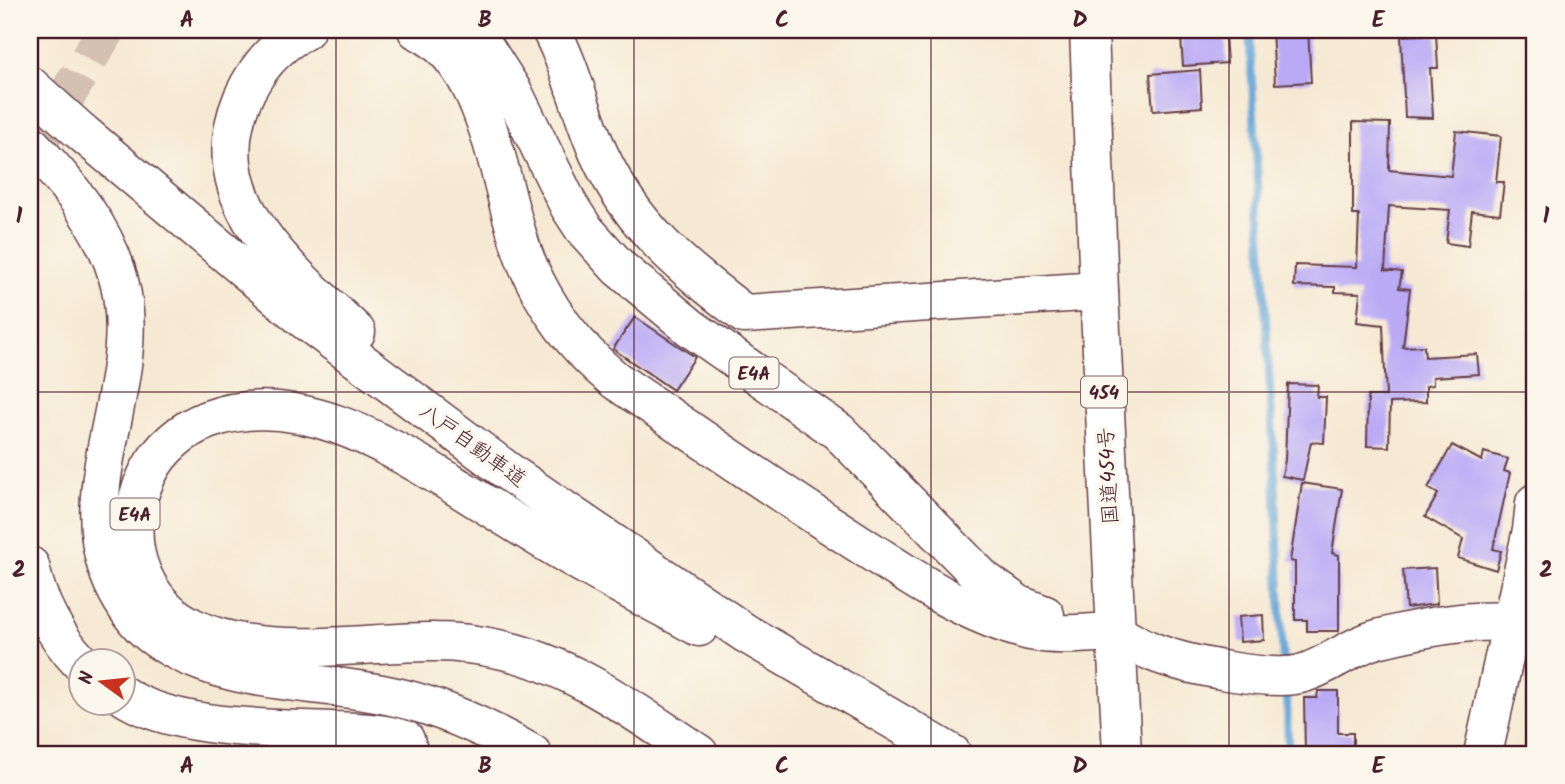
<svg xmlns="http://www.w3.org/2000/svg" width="1565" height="784" font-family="Kalam,'Klee One',sans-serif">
<rect width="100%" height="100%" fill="#fbf7ec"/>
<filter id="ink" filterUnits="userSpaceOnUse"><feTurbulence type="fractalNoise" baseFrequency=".0143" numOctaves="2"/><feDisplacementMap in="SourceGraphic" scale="14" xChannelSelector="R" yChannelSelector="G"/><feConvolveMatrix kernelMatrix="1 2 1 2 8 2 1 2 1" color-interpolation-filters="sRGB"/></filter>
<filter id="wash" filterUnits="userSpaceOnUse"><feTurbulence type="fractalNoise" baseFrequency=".00686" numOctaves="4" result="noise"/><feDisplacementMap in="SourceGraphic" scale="28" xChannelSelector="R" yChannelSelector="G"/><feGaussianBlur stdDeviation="1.57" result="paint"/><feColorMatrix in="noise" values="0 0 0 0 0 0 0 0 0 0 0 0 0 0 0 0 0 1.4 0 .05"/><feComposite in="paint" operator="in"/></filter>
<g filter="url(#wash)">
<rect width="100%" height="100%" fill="#f6e9d3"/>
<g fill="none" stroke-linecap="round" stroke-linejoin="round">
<g stroke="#64a5d7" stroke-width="8">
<polyline points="1249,30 1275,474 1283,665"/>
<polyline points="1287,691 1288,754"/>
</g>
</g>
<g id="blocks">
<g fill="#baaaf6">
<polygon points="1272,30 1308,30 1311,82 1275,84"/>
<polygon points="1436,34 1438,68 1430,68 1433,118 1405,117 1401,36"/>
<polygon points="1225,35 1227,63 1183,66 1181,38"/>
<polygon points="1200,70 1202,107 1153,111 1150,74"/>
<polygon points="1353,122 1390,123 1389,170 1451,176 1456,131 1501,136 1496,182 1504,182 1500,214 1472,211 1468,246 1446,243 1450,210 1389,206 1385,270 1402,272 1399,288 1410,289 1403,347 1424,346 1425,357 1477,354 1479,374 1433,377 1433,385 1426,386 1426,402 1390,403 1389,447 1367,446 1368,396 1386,396 1383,325 1357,322 1360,293 1335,292 1335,287 1294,286 1295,265 1357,267 1359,215 1353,215"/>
<polygon points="635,317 695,357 673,390 613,349"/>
<polygon points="1288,384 1318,385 1317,397 1326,397 1324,443 1311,442 1303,480 1282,476 1285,460"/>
<polygon points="1452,445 1482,461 1484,452 1508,459 1504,471 1510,473 1493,549 1501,551 1496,570 1458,558 1463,539 1425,517 1438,494 1428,488"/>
<polygon points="1302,483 1342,489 1332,553 1339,555 1339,631 1307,631 1307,620 1295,620 1295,562 1290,561"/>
<polygon points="1435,568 1437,604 1406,608 1403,570"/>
<polygon points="1263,615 1264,640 1240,642 1238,617"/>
<polygon points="1318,691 1338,691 1338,733 1353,733 1353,754 1312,754 1312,752 1305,752 1304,698 1317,698"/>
</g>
</g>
</g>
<g filter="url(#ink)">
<use href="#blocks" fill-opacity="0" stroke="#643d44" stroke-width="2"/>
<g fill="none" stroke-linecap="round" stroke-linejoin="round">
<polyline stroke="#d4c1b1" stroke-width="38" stroke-dasharray="38 19" stroke-linecap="butt" points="30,157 106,30"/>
<g stroke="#643d44" stroke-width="41">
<g id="minor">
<path d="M551 30C572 69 581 114 599 154 633 228 682 266 744 314L1099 291"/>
<path d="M30 566C37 601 55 636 80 662"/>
<path d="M1115 632C1128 639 1140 647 1153 652 1185 665 1273 683 1304 673 1330 665 1351 646 1377 639 1404 632 1433 626 1461 623 1485 620 1510 623 1535 619"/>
<path d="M122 695C174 730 270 728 331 731 355 732 382 732 405 740L409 754"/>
<polyline points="1483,754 1532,530 1535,503"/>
</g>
</g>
<g stroke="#643d44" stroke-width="41">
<g id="highway">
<path d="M305 30C276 45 255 70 242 100 200 202 291 270 356 332"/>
<path d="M417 30C492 64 498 192 526 261 546 310 576 348 615 380 692 432 768 485 846 535 904 573 962 614 1030 631 1058 637 1087 633 1115 632"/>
<polyline points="470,30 485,48 513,92 569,206 584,229 619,268 691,328 839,432 984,580 1019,605 1045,615"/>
<polyline points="1089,30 1099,291 1122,754"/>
<polyline points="30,86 79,130 305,320 514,476 745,633 952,754"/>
<path d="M30 144C68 183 108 231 120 285 144 386 66 494 117 591 127 610 139 627 157 639 227 687 317 678 396 697 445 708 489 729 532 754"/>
<path d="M699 754C639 715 575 666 503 650 481 645 459 642 436 642 347 640 183 679 141 571 128 539 133 503 148 473 160 449 183 429 207 420 295 387 387 444 459 488 494 510 528 531 563 552 607 579 654 602 699 627"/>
</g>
</g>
<use href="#minor" stroke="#fff" stroke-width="38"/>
<use href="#highway" stroke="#fff" stroke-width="38"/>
</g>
</g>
<path fill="none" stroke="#4a1f2b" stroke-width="2" stroke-opacity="0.55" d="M336 30V754M634 30V754M931 30V754M1229 30V754M30 392H1535"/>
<g text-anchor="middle" stroke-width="6" stroke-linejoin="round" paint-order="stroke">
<g fill="#fbf7ec" stroke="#7f6065" stroke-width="2">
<rect x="729.5" y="357.5" width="49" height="31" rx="5"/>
<rect x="1081" y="376.5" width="46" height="31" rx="5"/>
<rect x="110.5" y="498.5" width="49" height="31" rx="5"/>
</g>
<g font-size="19" font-weight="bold" fill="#4a1f2b">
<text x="754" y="380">E4A</text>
<text x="1104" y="399">454</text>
<text x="135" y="521">E4A</text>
</g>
<g font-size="21" fill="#4a1f2b" stroke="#fbf7ec">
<text transform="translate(473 445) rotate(36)" y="7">八戸自動車道</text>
<text transform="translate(1108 476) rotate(-93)" y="7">国道454号</text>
</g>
</g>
<rect width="1565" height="784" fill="none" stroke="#fbf7ec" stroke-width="77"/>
<g transform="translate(102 682) rotate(285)"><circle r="33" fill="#fbf7ec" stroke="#b4a19f" stroke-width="2"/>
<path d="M0-5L12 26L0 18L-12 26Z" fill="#c8321e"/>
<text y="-10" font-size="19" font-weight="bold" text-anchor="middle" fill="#4a1f2b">N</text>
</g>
<rect x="38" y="38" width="1488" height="708" fill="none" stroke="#4a1f2b" stroke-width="2.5"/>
<g font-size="23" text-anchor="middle" font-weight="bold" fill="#4a1f2b">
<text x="187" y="27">A</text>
<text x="485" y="27">B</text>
<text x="782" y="27">C</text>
<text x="1080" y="27">D</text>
<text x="1378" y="27">E</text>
<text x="19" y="223">1</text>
<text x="1546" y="223">1</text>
<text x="19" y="577">2</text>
<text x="1546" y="577">2</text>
<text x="187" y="773">A</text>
<text x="485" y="773">B</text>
<text x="782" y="773">C</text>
<text x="1080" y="773">D</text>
<text x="1378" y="773">E</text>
</g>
</svg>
